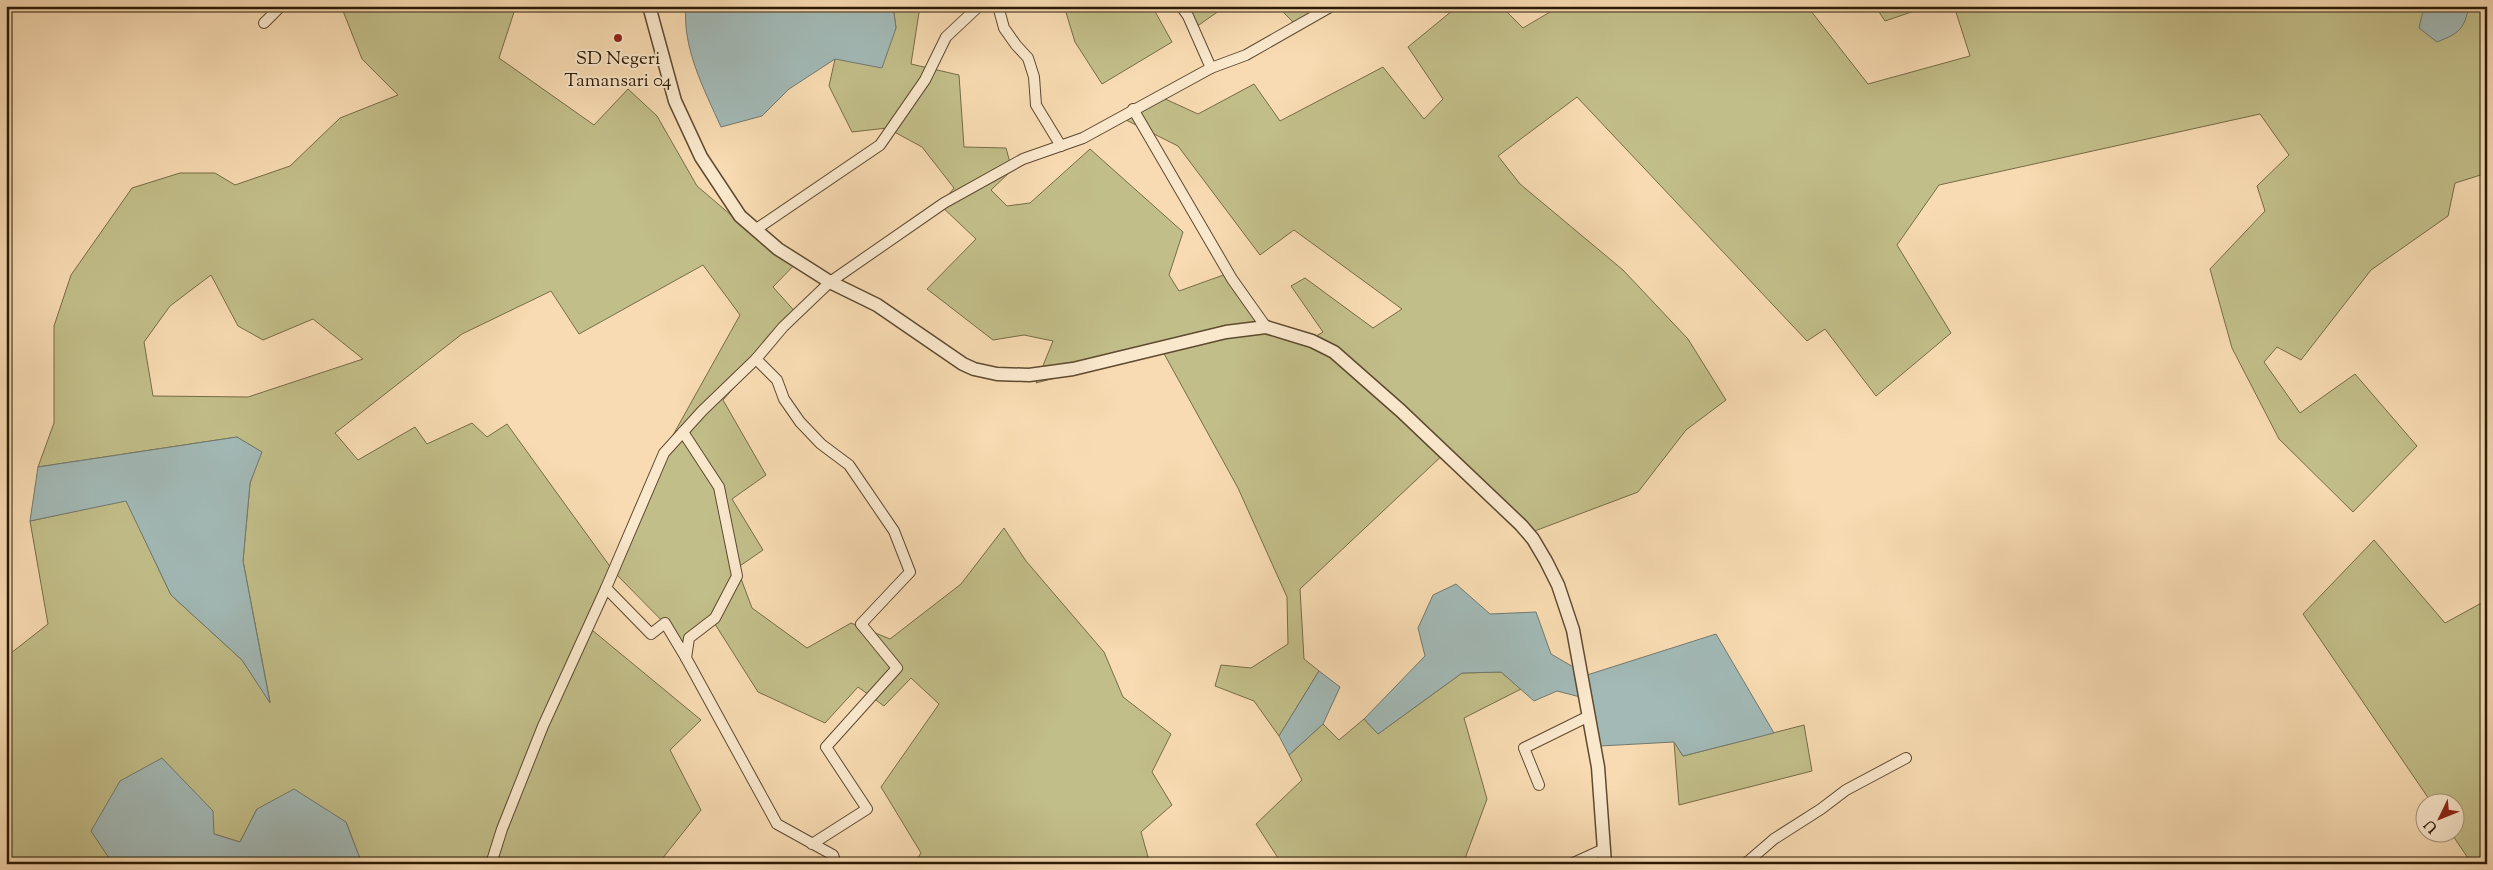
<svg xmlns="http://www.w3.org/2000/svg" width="2493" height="870" font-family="'Sorts Mill Goudy',serif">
<rect width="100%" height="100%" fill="#f8dbb2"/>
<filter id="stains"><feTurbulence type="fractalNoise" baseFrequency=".004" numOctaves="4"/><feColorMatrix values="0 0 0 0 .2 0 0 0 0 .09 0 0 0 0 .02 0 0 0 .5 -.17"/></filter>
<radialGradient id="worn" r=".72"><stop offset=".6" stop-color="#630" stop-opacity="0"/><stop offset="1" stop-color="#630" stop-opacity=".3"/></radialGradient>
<g fill="#c2be89" stroke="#766c46" fill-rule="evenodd">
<path d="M341 6H398L402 10 405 6H516L499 58 594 125 628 89 657 116 697 186 752 233 799 260 773 287 798 315 723 400 766 475 732 499 763 550 737 568 752 608 807 648 851 623 890 639 961 584 1004 528 1026 561 1104 652 1123 697 1171 734 1152 772 1172 805 1141 832 1150 864H914L921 853 881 787 939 704 911 678 884 706 858 687 825 723 758 692 713 621 682 641 615 573 592 630 701 720 670 750 701 810 658 864H362L346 822 257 809 240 842 214 834 91 830 113 864H6V657L48 624 30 521 126 500 171 595 242 660 270 702 243 561 250 483 261 452 237 437 38 467 54 423V326L71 275 132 188 180 173H215L235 185 290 166 340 118 398 95 362 59ZM703 265 740 315 663 453 614 572 507 424 487 437 472 423 427 444 415 427 358 460 335 433 462 334 551 291 579 334ZM211 275 238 326 263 340 313 319 363 359 248 397 153 396 144 342 170 306Z"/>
<polygon points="893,6 920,6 911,64 959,75 964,147 1006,148 1012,170 991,190 1007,206 1030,203 1090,149 1183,232 1169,275 1179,291 1229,273 1278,337 1303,344 1323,332 1291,286 1305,278 1373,328 1402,309 1294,230 1260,255 1178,146 1124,119 1163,98 1198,114 1254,84 1280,121 1383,67 1424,119 1443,99 1408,47 1458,6 1501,6 1523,28 1560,6 1807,6 1868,84 1970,56 1954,6 2487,6 2487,173 2455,183 2448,216 2371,270 2301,360 2277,347 2264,362 2300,413 2355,374 2417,446 2353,512 2279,439 2232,348 2210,269 2265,211 2257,186 2289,155 2260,114 1939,185 1897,245 1951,333 1876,396 1825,329 1807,341 1577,97 1498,156 1520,184 1623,270 1688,339 1726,400 1686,430 1638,492 1532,532 1446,452 1300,589 1304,659 1319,671 1279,736 1254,701 1215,686 1221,665 1251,668 1288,644 1287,597 1238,488 1162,350 1036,383 1053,341 1024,335 993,340 927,289 976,239 940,205 954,188 922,147 887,128 852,132 829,86 835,59 896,28"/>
<polygon points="1064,6 1152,6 1172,42 1102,84 1075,42"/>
<polygon points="1185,6 1226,6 1196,27"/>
<polygon points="1277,6 1328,6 1295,24"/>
<polygon points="1875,6 1929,6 1885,21"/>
<polygon points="2374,540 2445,623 2487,600 2487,864 2472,864 2451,833 2456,832 2456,802 2431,802 2303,614"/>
<polygon points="1501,672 1521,689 1464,718 1487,799 1463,864 1255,864 1278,858 1256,824 1302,780 1289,755 1323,724 1339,740 1364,719 1378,734 1462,673"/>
<polygon points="1804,725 1812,771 1679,805 1674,742 1683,756"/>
</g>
<g fill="#a2b9b6" stroke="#72796f">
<path d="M686 6H893L896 28 882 68 835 59 789 89 762 116 721 127C704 89 682 48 686 6Z"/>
<path d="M2424 6H2469C2464 30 2459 33 2437 42L2419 28Z"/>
<polygon points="237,437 262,452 250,483 243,561 270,703 242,660 171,595 126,501 30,521 38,467"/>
<polygon points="1456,584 1490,614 1536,612 1551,654 1587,675 1716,634 1774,733 1683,756 1674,742 1600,746 1588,699 1557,691 1534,701 1501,672 1462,673 1378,734 1364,719 1425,656 1418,628 1433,595"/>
<polygon points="1319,671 1340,687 1323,724 1289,755 1279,736"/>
<polygon points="162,758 213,811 214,834 240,842 257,809 294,789 346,822 362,864 113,864 91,831 120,781"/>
</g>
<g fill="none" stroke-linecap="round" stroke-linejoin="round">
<g stroke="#5e4a30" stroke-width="12">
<g id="minor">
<polyline points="998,6 1004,28 1016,45 1028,58 1034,77 1036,105 1061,146"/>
<polyline points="1181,6 1188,16 1211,68"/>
<polyline points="264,23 281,6"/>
<polyline points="1133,109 1232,279 1266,327"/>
<polyline points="755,230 880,145 925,80 946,37 979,6"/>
<polyline points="756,359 777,380 784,399 800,422 821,444 849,465 894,531 910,572 861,624 897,668 826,747 867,809 812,844"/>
<polyline points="683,432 719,487 737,576 715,618 689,638 686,658 777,824 833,855 836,864"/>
<polyline points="606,588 651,634 665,623 686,658"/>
<polyline points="1539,785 1524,748 1589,716"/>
<polyline points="491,864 502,829 543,726 606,588 664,453 702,411 756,359 783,327 830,282 944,203 1023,159 1083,138 1211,68 1246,55 1332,6"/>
<polyline points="1571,864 1604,849"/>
<polyline points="1745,864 1774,839 1821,809 1846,790 1906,758"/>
</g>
</g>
<g stroke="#5e4a30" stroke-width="15">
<polyline id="tertiary" points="649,6 675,101 701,157 740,216 778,249 830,282 877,305 963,364 974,369 997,374 1029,375 1073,369 1226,332 1266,327 1312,341 1334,352 1401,411 1521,525 1533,539 1546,561 1558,585 1573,630 1598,767 1605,864"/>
</g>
<use href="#minor" stroke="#fae8cd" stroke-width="10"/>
<use href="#tertiary" stroke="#fae8cd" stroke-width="12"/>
</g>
<circle fill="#8f2418" stroke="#fae8cd" stroke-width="2" cx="618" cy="38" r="5"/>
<g text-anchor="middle" stroke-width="4" stroke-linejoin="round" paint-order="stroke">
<g font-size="19" fill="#2b1a04" stroke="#fae8cd">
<text x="618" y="64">SD Negeri<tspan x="618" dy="22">Tamansari 04</tspan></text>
</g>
</g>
<rect width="2493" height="870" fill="none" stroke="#f8dbb2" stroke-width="25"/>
<rect x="8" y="8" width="2478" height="855" fill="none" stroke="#2b1a04" stroke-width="2.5"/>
<rect x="12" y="12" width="2468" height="845" fill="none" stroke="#2b1a04"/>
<g transform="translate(2440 818) rotate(227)"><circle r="24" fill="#fae8cd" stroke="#a7967d"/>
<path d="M0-4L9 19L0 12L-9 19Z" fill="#8f2418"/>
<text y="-8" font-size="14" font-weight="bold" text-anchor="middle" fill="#2b1a04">U</text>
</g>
<rect width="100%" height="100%" filter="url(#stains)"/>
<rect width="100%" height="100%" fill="url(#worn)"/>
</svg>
